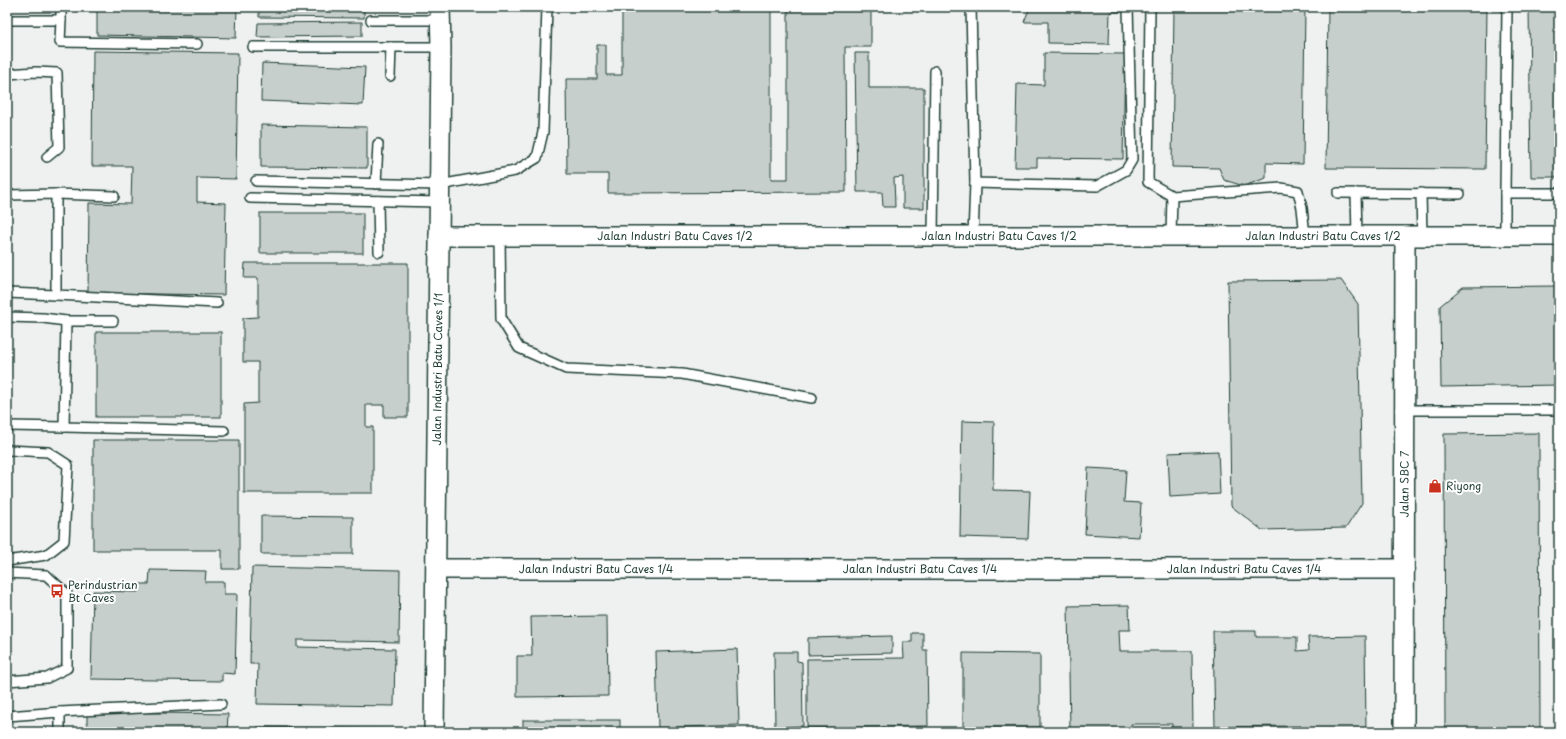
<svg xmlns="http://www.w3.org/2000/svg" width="1566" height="739" font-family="'Playpen Sans',sans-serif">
<rect width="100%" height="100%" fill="#fff"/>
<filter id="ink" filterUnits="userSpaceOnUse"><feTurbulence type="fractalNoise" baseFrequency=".025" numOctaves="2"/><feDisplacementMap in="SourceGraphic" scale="8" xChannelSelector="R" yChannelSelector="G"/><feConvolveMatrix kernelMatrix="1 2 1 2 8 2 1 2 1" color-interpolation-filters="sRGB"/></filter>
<g filter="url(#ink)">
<rect fill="#eef1f0" x="7" y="7" width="1552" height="725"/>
<g fill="#c7cfcc" stroke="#1f3d34">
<polygon points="97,7 237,7 236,38 97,35"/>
<polygon points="259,7 364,7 364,18 259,17"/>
<polygon points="622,7 771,7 771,179 788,179 788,7 871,7 871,47 845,47 846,192 608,193 608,174 567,174 566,79 597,79 597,45 606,45 606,75 622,75"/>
<polygon points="1030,7 1122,7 1122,12 1110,12 1109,44 1048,43 1048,22 1024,22"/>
<polygon points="1174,7 1305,7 1303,164 1266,163 1266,178 1244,186 1224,180 1219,168 1172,167"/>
<polygon points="1328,7 1487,7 1485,169 1326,168"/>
<polygon points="1529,7 1559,7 1559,177 1531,177"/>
<polygon points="362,22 362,36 257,37 258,23"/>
<polygon points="93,51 238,53 236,179 197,178 197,202 226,203 224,295 88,293 89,203 131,204 132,166 92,166"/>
<polygon points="855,53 869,53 869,88 924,88 924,208 903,208 903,177 894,178 895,207 883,207 882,192 857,192"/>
<polygon points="1044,53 1125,54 1123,159 1037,158 1037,167 1015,167 1017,84 1044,85"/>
<polygon points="262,63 365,67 363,105 261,101"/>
<polygon points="261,125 367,127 367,168 261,167"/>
<rect x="260" y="213" width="103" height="40"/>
<polygon points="245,263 408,263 408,417 384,417 384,405 366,405 366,427 373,427 373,493 244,493 244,404 258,403 258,362 243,362 243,318 258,317 258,278 244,278"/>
<polygon points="1341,280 1358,304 1362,503 1346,528 1262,530 1231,506 1228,281"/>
<polygon points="1559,286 1559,385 1441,387 1440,306 1463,287"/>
<rect x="96" y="332" width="125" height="85"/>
<polygon points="962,421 994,422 993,490 1030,491 1028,539 960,537"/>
<polygon points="1539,433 1540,732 1445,732 1444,434"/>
<polygon points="93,440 239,440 239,569 222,569 222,550 93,550"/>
<polygon points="1218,451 1220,494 1170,497 1168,453"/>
<polygon points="1088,468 1126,470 1124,502 1141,503 1139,537 1085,534"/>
<polygon points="261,516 353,517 353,554 261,554"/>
<polygon points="252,567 400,570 399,642 297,640 297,647 395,649 394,706 257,704 258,664 250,664"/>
<polygon points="150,570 206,571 205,582 224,582 224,594 237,594 235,674 222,673 222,681 91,679 93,591 138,592 138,584 149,584"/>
<polygon points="1129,605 1130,630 1119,630 1120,651 1192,651 1193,732 1172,732 1172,724 1131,724 1131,732 1070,732 1068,606"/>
<polygon points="607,616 608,696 517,697 517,656 532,656 531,617"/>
<polygon points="1213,631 1256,631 1256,637 1297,637 1297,651 1309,650 1308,637 1365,636 1366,732 1301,732 1301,726 1215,727"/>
<polygon points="912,633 923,633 923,650 927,650 928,726 807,728 807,659 904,658 903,642 912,642"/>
<polygon points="892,636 892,653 808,655 808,638"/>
<polygon points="737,649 739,725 658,728 656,652"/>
<polygon points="774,652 797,652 797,661 802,662 803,726 775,727"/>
<polygon points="963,653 1040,654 1040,727 963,727"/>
<polygon points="87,712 228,714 227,732 87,732"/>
<rect x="523" y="720" width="97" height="12"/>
<polygon points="257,727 396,729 396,732 257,732"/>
</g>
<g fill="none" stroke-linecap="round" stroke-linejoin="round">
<g stroke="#1f3d34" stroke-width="12">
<g id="lane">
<polyline points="971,7 975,183 1097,186 1126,170 1132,160 1128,7"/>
<polyline points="1150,7 1148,182 1172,196 1281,188 1298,191 1302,208 1305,236"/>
<polyline points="7,20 61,20 60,42 197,44"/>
<polyline points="61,20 61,7"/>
<polyline points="371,20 440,20"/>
<polyline points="253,47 441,47"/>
<polyline points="7,74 36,72 57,73 59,147 47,157"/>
<polyline points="390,76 391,47"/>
<polyline points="256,181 440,185 515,171 537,158 543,132 547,7"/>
<polyline points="376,184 378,144"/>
<polyline points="1338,193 1460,194"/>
<polyline points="1356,193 1357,236"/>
<polyline points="1421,193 1422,236"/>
<polyline points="1505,193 1507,7"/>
<polyline points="56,194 114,196"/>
<polyline points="7,195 56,194 56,295 217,303"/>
<polyline points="250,198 439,202"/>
<polyline points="378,201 379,252"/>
<polyline points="500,236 501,319 519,348 566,369 682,374 812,398"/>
<polyline points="933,236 935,71"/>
<polyline points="973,236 975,183"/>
<polyline points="1171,236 1172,196"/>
<polyline points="1505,236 1505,193 1559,193"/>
<polyline points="7,293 56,295"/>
<polyline points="7,317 43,318 66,321 64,427 224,431"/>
<polyline points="66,321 113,321"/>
<polyline points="1404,410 1559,410"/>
<polyline points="7,426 64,427"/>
<polyline points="7,450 48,452 68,465 64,541 46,555 7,561"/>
<polyline points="7,573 46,575 67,594 67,668 47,678 7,681"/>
<polyline points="60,712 221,704"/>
<polyline points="7,716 60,712 60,732"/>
</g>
</g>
<g stroke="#1f3d34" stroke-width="22">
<g id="street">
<path id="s1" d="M439 236H1559"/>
<path id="s2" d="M437 569H1404"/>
<path id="s3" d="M434 732 441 47 440 7"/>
<path id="s4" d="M1404 732 1405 236"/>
</g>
</g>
<use href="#lane" stroke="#fff" stroke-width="9"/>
<use href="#street" stroke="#fff" stroke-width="19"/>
</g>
</g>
<defs>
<g id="shop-bare" transform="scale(1.08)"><path d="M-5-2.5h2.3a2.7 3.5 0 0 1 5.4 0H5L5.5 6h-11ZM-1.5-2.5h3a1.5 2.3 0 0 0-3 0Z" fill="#c8321e" stroke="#fff" stroke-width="2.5" paint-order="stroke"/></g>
<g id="bus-bare" transform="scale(1.08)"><path d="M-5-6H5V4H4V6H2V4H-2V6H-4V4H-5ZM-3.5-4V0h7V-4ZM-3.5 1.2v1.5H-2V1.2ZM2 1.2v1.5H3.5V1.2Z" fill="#c8321e" stroke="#fff" stroke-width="2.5" paint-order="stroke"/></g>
</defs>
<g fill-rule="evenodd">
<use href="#shop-bare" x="1435" y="486"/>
<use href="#bus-bare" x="57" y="591"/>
</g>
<g text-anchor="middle" stroke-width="4" stroke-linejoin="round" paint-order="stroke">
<g font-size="11" fill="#1f3d34" stroke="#fff">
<text dy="4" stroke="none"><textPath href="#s1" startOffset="236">Jalan Industri Batu Caves 1/2</textPath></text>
<text dy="4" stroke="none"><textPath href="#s1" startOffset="560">Jalan Industri Batu Caves 1/2</textPath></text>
<text dy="4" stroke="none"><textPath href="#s1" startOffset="884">Jalan Industri Batu Caves 1/2</textPath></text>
<text dy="4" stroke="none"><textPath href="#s3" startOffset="363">Jalan Industri Batu Caves 1/1</textPath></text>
<text dy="4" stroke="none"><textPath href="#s4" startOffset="248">Jalan SBC 7</textPath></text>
<text dy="4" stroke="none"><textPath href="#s2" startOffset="159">Jalan Industri Batu Caves 1/4</textPath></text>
<text dy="4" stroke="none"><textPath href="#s2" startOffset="483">Jalan Industri Batu Caves 1/4</textPath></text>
<text dy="4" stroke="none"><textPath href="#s2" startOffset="807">Jalan Industri Batu Caves 1/4</textPath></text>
</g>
<g font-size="11" fill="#1f3d34" stroke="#fff" text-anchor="start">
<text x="1446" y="490">Riyong</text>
<text x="68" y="589">Perindustrian<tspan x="68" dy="13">Bt Caves</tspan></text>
</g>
</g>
<rect width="1566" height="739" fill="none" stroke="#fff" stroke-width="24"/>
<rect x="12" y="12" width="1542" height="715" fill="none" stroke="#1f3d34" stroke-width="1.5" filter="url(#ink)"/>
</svg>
